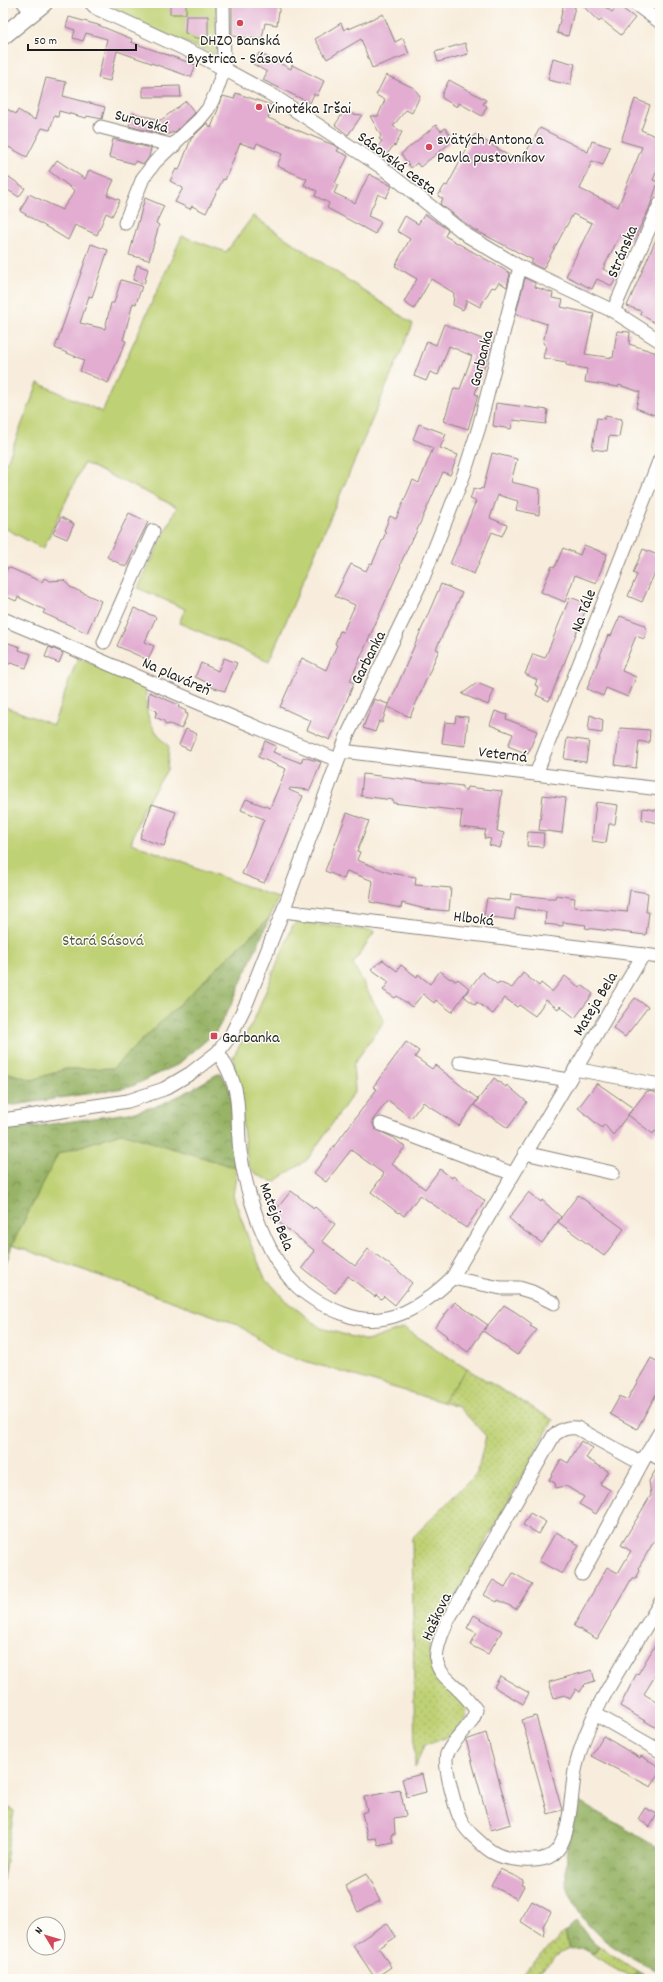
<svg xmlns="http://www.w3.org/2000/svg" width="663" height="1982" font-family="Dekko,sans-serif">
<defs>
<pattern id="grass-dots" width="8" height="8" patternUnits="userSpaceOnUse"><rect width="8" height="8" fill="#bfd174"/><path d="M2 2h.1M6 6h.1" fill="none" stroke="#a4b364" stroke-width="1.8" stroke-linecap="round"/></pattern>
<pattern id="forest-crowns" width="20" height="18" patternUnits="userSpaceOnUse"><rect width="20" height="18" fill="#97b366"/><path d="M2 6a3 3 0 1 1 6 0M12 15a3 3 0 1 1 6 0" fill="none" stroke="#7a9153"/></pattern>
</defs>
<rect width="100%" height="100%" fill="#fdfcf7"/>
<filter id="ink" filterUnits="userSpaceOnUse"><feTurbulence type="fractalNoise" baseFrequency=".025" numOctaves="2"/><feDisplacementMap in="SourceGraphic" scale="8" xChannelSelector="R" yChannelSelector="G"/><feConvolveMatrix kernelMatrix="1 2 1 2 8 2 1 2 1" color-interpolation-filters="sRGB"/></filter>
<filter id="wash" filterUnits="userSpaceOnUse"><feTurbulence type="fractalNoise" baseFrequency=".012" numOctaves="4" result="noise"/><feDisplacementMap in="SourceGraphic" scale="16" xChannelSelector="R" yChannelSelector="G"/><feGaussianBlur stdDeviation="0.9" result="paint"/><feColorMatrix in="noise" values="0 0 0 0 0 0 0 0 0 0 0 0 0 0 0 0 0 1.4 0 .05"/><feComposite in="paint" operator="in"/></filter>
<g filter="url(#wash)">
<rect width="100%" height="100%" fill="#f8eddc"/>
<g fill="url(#grass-dots)" stroke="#6e7648">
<path d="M467 1369 553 1420 429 1645 430 1664 440 1680 468 1706C464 1735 448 1736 424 1745L415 1768 412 1538 477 1473 486 1436 459 1407 442 1402Z"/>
<polygon points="3,1803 14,1811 3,1880"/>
<polygon points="565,1932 569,1949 558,1954 531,1979 517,1979"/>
<polygon points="599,1946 637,1971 632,1976 633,1979 608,1965 592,1953 597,1952"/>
</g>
<g fill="url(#forest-crowns)" stroke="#5a6841">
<polygon points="270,917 232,1003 216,1032 177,1065 130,1087 15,1105 3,1104 3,1071 32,1080 65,1069 113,1068"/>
<path d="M219 1073C237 1087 232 1125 233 1146 233 1154 236 1161 237 1168L121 1133 58 1154 12 1245 3 1273V1131L136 1112 162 1104 187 1092Z"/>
<path d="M575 1799 660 1849V1972C626 1955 593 1940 575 1905 572 1898 567 1889 566 1882 565 1855 572 1826 575 1799Z"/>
<polygon points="576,1921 590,1939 599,1946 597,1952 592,1953 584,1948 569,1949 565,1932"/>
<polygon points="637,1971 655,1979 634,1979 632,1976"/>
</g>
<g fill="#bfd174" stroke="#6e7648">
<path d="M110 3H217L215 54C185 42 133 24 110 3Z"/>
<polygon points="253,216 413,324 269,661 179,623 185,609 138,588 177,507 84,463 43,549 3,527 3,461 7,462 38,383 102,412 182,236 226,252"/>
<path d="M78 657 146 686C145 717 148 724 169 747L167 770 142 810 131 843 278 898 270 917 113 1068 65 1069 32 1080 3 1071V706L53 725Z"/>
<path d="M298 922 375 931 353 964 384 1021 353 1065 355 1091 307 1160 274 1182C263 1178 254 1175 248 1164L233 1057 254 1020 293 925Z"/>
<polygon points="121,1133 237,1168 233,1195 247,1235 264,1276 286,1301 321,1328 367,1341 404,1328 467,1369 442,1402 278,1353 237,1324 12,1245 58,1154"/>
</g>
<g id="blocks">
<g fill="#e2add1">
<rect x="170" y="3" width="16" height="11"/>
<polygon points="232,3 280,3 277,25 265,23 262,39 232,36"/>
<polygon points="564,3 576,3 568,36 557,33"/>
<polygon points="580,3 600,3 612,12 618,5 635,18 621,35 601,19 599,22"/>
<polygon points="383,14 395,42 403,38 409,54 372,68 361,39 327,59 315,39 341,23 344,30 348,27 349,29"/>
<polygon points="186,16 208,16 208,38 196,38 185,33"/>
<polygon points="69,17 98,25 132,39 131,42 196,65 191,77 117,51 110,81 98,78 107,39 86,33 83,41 73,38 75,30 66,27"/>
<polygon points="465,43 468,54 438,62 435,52"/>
<polygon points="259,53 291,69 292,65 324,81 317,96 314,94 310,103 263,80 267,72 253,64"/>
<polygon points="553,58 575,64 570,85 548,80"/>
<polygon points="386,75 414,88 420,96 412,113 406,110 393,126 402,132 395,146 394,145 384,158 375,151 382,141 379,139 381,136 370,116 378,116 385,100 376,95"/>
<polygon points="46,78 66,82 63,96 105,107 102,119 87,116 86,118 59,111 58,117 54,116 50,130 42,128 27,157 3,144 3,107 16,114 18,110 35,120"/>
<polygon points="449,80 486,100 483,104 487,106 482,116 459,103 457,107 442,98 442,94"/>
<polygon points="180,86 181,97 143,97 143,87"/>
<polygon points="236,93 274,106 268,118 336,146 339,148 337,151 348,156 335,183 338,185 334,193 355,203 369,174 392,186 386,198 378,194 368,216 381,222 375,234 327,208 329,203 315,196 317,191 304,185 307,179 277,166 282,154 257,143 255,148 240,143 225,180 223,179 206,213 192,206 190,209 175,202 183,188 170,181 176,169 179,170 191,139 207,123 211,128 223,96 234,99"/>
<polygon points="635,99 650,105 641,130 660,138 660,163 653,180 658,182 649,209 633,241 620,235 603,269 617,276 612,286 597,279 592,289 566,276 592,223 573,214 543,269 531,263 533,260 473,229 440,204 443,199 438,196 445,185 447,186 475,134 520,163 540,128 588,152 592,141 610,147 603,165 592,161 580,189 618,207 642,147 621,141"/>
<polygon points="186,101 195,113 175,132 164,135 129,126 132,113 161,120"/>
<polygon points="343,113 362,115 348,135 335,125"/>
<polygon points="436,125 441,131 445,128 453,138 449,144 420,167 417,163 411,168 401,154"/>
<polygon points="113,139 151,148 149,157 144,164 135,161 135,164 109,157"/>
<polygon points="57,160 85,179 89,170 114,180 107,195 120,200 112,216 106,213 97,235 75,225 68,240 20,211 29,194 62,210 75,191 49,171"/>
<polygon points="3,173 25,188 19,197 3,187"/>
<polygon points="145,198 164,206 156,223 159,225 149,260 129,255"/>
<polygon points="425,214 448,230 445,236 510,273 507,287 499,282 495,288 492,287 480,307 467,300 463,310 453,305 454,293 431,279 414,309 404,302 417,279 395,266 410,239 397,231 405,216 418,224"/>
<polygon points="660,230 660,326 640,314 641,311 627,306"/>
<polygon points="91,244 108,250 92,297 89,296 80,323 105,329 111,303 114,303 121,280 142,286 136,304 133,303 123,340 126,341 108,383 80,371 84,360 55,348"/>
<polygon points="137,265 148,269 144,284 133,280"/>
<polygon points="525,278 535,283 535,287 553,293 552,298 563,300 561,307 594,314 585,354 613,358 617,331 630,332 629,344 660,354 660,408 657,416 636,408 640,392 619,385 618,387 585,382 587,369 566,365 566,362 543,358 546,346 543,343 547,324 516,314"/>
<polygon points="444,324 492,343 475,394 478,395 468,429 444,421 454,388 460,389 472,356 449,346 438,375 430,372 426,381 414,376 427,341 436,345"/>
<polygon points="496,403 548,410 546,424 513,420 511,429 493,426"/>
<polygon points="605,416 622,419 619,437 609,436 607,451 592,449 597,418 605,419"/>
<polygon points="419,424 446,434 440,448 458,455 450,475 443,472 413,539 412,538 400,565 401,566 350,681 354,683 330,740 307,730 311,721 280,707 302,658 326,670 337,645 335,644 340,631 343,632 355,605 335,596 351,564 366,571 370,563 372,564 386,532 384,531 390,516 396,519 413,480 419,483 433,448 413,439"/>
<polygon points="492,453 517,459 511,482 540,489 539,515 516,510 518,501 498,495 490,518 507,525 502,536 492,532 474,574 450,564 476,501 470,499 474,488 480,490 481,488 483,489"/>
<polygon points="129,513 148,522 126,567 107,557"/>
<polygon points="61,517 74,524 67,539 53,533"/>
<polygon points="584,545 607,554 596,583 575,575 565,602 541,592 552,566 555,567 563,548 580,555"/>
<polygon points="643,549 660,556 660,561 642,602 628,596 637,575 633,573"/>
<polygon points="8,567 42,582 44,578 50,581 64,580 70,587 101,601 87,633 43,613 45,610 18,597 16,601 3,595 3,579"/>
<polygon points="441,584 462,593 436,649 439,650 410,717 388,707"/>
<polygon points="570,597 588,604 549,701 536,695 539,687 535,685 537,680 525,674 533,654 545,658"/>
<polygon points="134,608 156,617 145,642 154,646 148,660 117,646"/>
<polygon points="620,616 645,625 647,631 644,639 636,636 623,668 622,671 636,677 628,697 606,688 603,696 587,689 608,635 611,636"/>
<polygon points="3,641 20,647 19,650 31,654 26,668 11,663 7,665 6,661 3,660"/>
<polygon points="49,647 63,653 59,663 45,657"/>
<polygon points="224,658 237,663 225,691 211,687 212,685 195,677 201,663 218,671"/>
<polygon points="477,683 494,690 488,705 462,694"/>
<polygon points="149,692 179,705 178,707 186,711 185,713 188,714 181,729 170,724 166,725 164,721 155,717 157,711 148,707"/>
<polygon points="374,699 388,704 382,723 379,721 375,732 363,728"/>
<polygon points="495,711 507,715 506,719 537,731 528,754 508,746 513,734 490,725"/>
<polygon points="590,715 603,720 602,733 588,731"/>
<polygon points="456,716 468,717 465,746 442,743 445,722 455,723"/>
<polygon points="620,728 650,730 649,743 639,741 636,768 615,765"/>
<polygon points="186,729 197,734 190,750 179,745"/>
<polygon points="567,738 589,741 586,762 564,759"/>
<polygon points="265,741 276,746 273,752 301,763 303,757 321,762 310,790 290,788 289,790 303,796 279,854 264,883 242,874 264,819 241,810 246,799 270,808 286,769 258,757"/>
<polygon points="363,774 462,786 462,789 466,790 467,787 502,791 497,831 504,833 500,848 489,845 491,839 484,838 486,830 460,827 462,811 393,803 393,800 361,796"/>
<polygon points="543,795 566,798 562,833 539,830"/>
<polygon points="596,802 618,805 615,824 609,824 606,843 592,841"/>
<polygon points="152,804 176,812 164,846 140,838"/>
<polygon points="643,808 660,811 660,823 642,820"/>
<polygon points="347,813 369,821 357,851 360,852 357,860 390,873 416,877 415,885 451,888 449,911 425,909 402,903 401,908 370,902 373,881 347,871 344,879 325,871"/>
<polygon points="528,832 544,833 543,847 527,846"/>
<polygon points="630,890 648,893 646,912 649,912 646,935 585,928 586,925 563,922 563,926 545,924 546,912 516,908 514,920 484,916 487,898 510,901 511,894 547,898 555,898 556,895 575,898 574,907 627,912"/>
<polygon points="383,960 397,971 401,965 417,977 418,974 430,984 440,971 450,979 451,978 456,981 458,979 469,988 452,1012 436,1000 434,1003 423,994 412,1007 397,996 395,998 383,990 389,982 371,969"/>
<polygon points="482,972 497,984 499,982 512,988 523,973 539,986 541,983 552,992 565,976 580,988 582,985 593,994 575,1018 560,1006 558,1009 546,1000 535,1016 519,1005 517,1007 505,998 493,1014 477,1002 475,1005 464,996"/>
<polygon points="635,998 648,1007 625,1037 613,1028"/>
<polygon points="406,1042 419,1051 415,1057 432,1069 435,1065 478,1099 459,1126 423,1102 411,1118 388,1100 372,1121 375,1129 394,1138 405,1147 392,1164 425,1189 440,1169 452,1178 453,1176 485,1201 466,1228 420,1195 404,1216 399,1212 398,1213 371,1192 384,1174 351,1150 326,1182 314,1173 377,1089 373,1087"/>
<polygon points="494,1078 506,1087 507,1085 527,1102 508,1128 474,1105"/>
<polygon points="597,1083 633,1108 613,1135 604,1124 602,1128 578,1108"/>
<polygon points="647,1091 654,1092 660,1096 660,1134 655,1131 653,1134 628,1115"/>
<polygon points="291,1191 314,1208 315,1207 335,1224 322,1241 355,1266 368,1249 396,1269 412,1283 395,1305 384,1296 381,1299 376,1295 375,1297 348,1276 335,1293 302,1268 315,1251 271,1216"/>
<polygon points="529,1192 541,1202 542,1200 561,1217 542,1243 520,1228 509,1218"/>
<polygon points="578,1195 624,1229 604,1256 558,1222"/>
<polygon points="455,1302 488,1325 484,1330 504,1305 517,1313 532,1324 530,1326 537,1330 517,1355 483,1331 468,1352 446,1337 447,1336 435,1327"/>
<polygon points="651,1358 660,1363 660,1387 637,1429 610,1414 620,1396 627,1400"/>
<polygon points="581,1441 593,1448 586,1458 608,1471 600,1484 610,1490 596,1514 579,1504 584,1497 566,1486 556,1488 555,1483 549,1480 561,1459 568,1463"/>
<polygon points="658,1466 660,1467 660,1531 639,1567 640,1571 636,1578 632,1578 597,1639 574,1626 607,1567 618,1573 631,1551 621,1545 651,1495 649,1481"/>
<polygon points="530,1513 546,1522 539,1534 523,1525"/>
<polygon points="556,1532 579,1545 562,1574 539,1561"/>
<polygon points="513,1573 532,1584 516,1609 498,1600 497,1602 484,1595 493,1580 505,1587"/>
<polygon points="474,1615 502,1631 488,1654 470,1645 477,1633 467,1628"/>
<polygon points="660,1637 660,1668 644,1694 660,1704 660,1730 620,1706 637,1673 638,1674"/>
<polygon points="592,1670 595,1681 585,1684 580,1692 576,1689 570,1699 564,1695 554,1698 549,1682"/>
<polygon points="500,1676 529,1693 523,1704 494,1687"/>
<polygon points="536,1716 562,1810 548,1814 522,1720"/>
<polygon points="486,1733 511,1824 491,1830 466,1740"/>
<polygon points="603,1736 640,1758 641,1756 660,1767 660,1771 651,1787 591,1756"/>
<polygon points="422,1774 426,1792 407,1797 402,1779"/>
<polygon points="400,1790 406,1816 394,1818 395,1834 391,1835 393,1842 378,1845 376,1838 368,1839 362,1813 367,1811 364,1797"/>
<polygon points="645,1808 657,1814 650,1827 638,1819"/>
<polygon points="500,1869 523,1880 521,1885 524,1886 517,1899 491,1885"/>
<polygon points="366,1874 380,1901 358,1912 345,1885"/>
<polygon points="532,1901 551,1912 543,1926 545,1937 520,1921"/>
<polygon points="387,1923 396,1937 379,1948 391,1967 375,1978 353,1945"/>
</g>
</g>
</g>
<g filter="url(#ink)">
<use href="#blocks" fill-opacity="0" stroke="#8a847c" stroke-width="1"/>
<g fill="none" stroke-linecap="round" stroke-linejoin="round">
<g stroke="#8a847c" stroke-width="15">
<g id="minor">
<polyline points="24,3 32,12"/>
<polyline points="91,3 96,8 200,56 272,95 380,166 468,236 520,267 613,311 660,341"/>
<polyline points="634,3 660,22"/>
<polyline points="101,127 174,146"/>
<polyline points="125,223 143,178 155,162 199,120 208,109 215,95 224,69 223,3"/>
<polyline points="613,311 660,204"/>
<path d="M3 619C115 665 225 717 338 760"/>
<polyline points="104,642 153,531"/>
<polyline points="342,751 660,789"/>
<polyline points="536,774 660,459"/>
<polyline points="283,911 660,957"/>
<path d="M218 1052C225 1063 231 1075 235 1088 240 1108 237 1131 240 1151 246 1193 264 1251 293 1282 307 1297 325 1307 344 1314 386 1331 423 1306 452 1278L643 955"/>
<polyline points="460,1062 569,1080"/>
<polyline points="575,1069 660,1085"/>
<polyline points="3,1120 128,1101 164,1089 191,1073 218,1052 231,1035 247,1002 283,911 347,736 423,578 464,474 479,427 520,267"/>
<polyline points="381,1124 513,1174"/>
<polyline points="525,1153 613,1173"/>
<polyline points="452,1278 501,1288 519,1288 532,1292 554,1303"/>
<path d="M660 1432 645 1457 639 1460 633 1459 577 1428C567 1427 562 1429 554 1435L448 1620C420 1679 448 1669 476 1710 472 1728 454 1737 447 1754 443 1764 456 1812 462 1822 464 1826 469 1832 473 1836 479 1841 486 1849 494 1853 506 1860 540 1864 552 1855 573 1840 570 1789 576 1766 590 1706 630 1655 660 1603"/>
<polyline points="648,1452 660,1459"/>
<polyline points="582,1574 645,1457"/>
<polyline points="595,1714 660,1751"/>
</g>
</g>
<g stroke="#8a847c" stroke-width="19">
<polyline id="tertiary" points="3,36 44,3"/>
</g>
<use href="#minor" stroke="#fff" stroke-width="13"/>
<use href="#tertiary" stroke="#fff" stroke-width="17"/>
</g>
</g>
<g fill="#d1495b" stroke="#fdfcf7" stroke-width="1.5">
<circle cx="240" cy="23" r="4"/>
<circle cx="259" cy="107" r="4"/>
<circle cx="429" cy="147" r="4"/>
<rect x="210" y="1032" width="8" height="8" rx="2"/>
</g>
<g text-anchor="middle" stroke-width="3" stroke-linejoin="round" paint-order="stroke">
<g font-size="16" fill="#1c1c1c" stroke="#fdfcf7" text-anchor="start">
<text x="240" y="45" text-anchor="middle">DHZO Banská<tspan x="240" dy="18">Bystrica - Sásová</tspan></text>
<text x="267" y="113">Vinotéka Iršai</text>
<text x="437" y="144">svätých Antona a<tspan x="437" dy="18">Pavla pustovníkov</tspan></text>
<text x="222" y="1042">Garbanka</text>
</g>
<g font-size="16" fill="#1c1c1c" stroke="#fdfcf7">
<text transform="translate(142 120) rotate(15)" y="6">Surovská</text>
<text transform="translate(398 162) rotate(37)" y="6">Sásovská cesta</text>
<text transform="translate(621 251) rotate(-67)" y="6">Stránska</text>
<text transform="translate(480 358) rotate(-76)" y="6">Garbanka</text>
<text transform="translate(582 610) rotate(-69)" y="6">Na Tále</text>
<text transform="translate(367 657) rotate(-63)" y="6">Garbanka</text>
<text transform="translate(177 675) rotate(24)" y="6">Na plaváreň</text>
<text transform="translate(503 753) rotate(7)" y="6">Veterná</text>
<text transform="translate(474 917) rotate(7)" y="6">Hlboká</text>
<text transform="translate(594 1003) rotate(-59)" y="6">Mateja Bela</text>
<text transform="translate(278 1216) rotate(69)" y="6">Mateja Bela</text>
<text transform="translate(435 1616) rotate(-65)" y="6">Haškova</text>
</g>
<g font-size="16" fill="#555b3b" stroke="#fdfcf7">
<text x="103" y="945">Stará Sásová</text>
</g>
</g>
<rect width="663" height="1982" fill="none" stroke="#fdfcf7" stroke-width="16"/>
<g transform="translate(46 1936) rotate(308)"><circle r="19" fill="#fdfcf7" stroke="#a3a29f"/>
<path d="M0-3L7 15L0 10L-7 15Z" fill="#d1495b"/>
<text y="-6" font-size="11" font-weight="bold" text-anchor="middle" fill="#1c1c1c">N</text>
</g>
<path d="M28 44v6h108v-6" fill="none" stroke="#1c1c1c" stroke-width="2"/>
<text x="34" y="44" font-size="12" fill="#1c1c1c" stroke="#fdfcf7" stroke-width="3" paint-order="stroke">50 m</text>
</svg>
